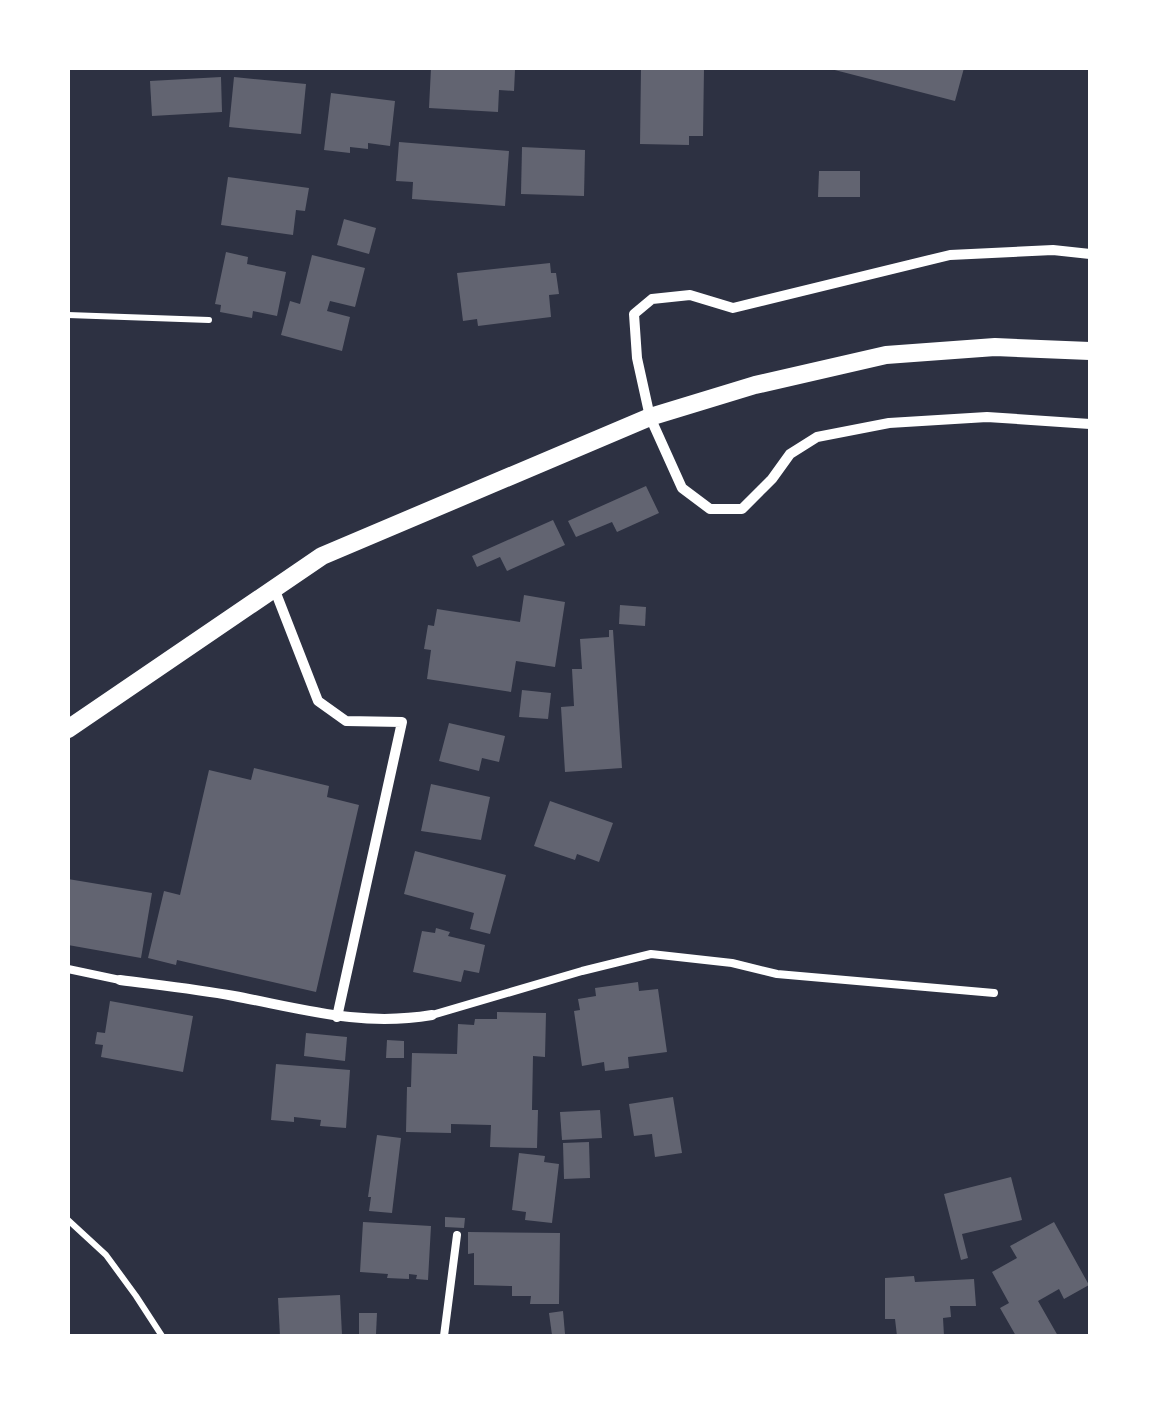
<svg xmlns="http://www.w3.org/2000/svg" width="1158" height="1404" font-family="'IBM Plex Serif',serif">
<rect width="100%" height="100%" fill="#2d3142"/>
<g fill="#626471">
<polygon points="431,68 515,70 514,91 499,90 498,112 429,108"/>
<polygon points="641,68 704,68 703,136 689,136 689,145 640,144"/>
<polygon points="827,68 964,68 955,101"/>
<polygon points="221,77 222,112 152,116 150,81"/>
<polygon points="234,77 306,84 301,134 229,127"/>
<polygon points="331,93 395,101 390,146 368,143 368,149 350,147 350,153 324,150"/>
<polygon points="399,142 509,151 505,206 412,199 413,182 396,181"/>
<polygon points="522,147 585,150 584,196 521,194"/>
<polygon points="819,171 860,171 860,197 818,197"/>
<polygon points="228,177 309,188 305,211 296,210 293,235 221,225"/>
<polygon points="344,219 376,228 369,254 337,245"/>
<polygon points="226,252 248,257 247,264 286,272 277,316 253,311 252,318 220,312 221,305 215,304"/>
<polygon points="312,255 365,268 355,307 330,301 327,311 350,317 342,351 281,335 290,301 300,304"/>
<polygon points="550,263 551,273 556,273 559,294 549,295 551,317 478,326 477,319 463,321 457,273"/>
<polygon points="646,486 659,513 617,532 612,522 576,537 568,521"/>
<polygon points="553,520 565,545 507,571 500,557 477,567 472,556"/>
<polygon points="524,595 565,602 555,667 516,661 511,692 427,679 431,650 424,649 428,625 434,626 437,609 520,622"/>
<polygon points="620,605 646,607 645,626 619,624"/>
<polygon points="609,630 613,630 622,768 565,772 561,707 574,706 572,669 582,669 580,639 609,637"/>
<polygon points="522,690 551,693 548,719 519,717"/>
<polygon points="449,723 505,736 499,762 482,758 479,771 439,761"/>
<polygon points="254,768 329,786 327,797 359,805 316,992 177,960 176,965 148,958 164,891 180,895 209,770 251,780"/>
<polygon points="431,784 490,797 481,840 421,831"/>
<polygon points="550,801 613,823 599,862 577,854 575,860 534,846"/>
<polygon points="415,851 506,875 490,934 470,929 474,913 404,894"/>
<polygon points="68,879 152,893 141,958 68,945"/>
<polygon points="436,928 450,932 448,936 485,945 479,973 464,970 461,982 413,972 422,931 435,933"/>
<polygon points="638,982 639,991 658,989 667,1052 628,1057 629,1068 605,1071 604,1062 582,1066 574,1011 580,1010 578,999 596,996 595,988"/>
<polygon points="110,1001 193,1016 183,1072 101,1057 103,1045 95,1044 97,1032 105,1033"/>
<polygon points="497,1012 546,1013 545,1057 533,1056 532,1110 538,1110 537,1148 490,1147 491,1125 451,1124 451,1133 406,1132 407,1087 411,1087 412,1053 457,1054 458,1024 474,1025 475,1019 497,1019"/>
<polygon points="306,1033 347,1037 345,1061 304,1056"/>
<polygon points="387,1040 404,1041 404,1058 386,1058"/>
<polygon points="276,1064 350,1070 346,1128 320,1126 321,1120 294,1117 294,1122 271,1120"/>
<polygon points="673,1097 682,1153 655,1157 652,1134 634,1136 629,1104"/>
<polygon points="600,1110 602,1138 562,1140 560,1112"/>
<polygon points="377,1135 401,1138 392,1213 369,1211 371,1197 368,1197"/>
<polygon points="589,1142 590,1178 564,1179 563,1143"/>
<polygon points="519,1153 545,1156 544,1162 559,1164 552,1223 525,1220 526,1212 512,1210"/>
<polygon points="1011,1177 1022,1220 962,1234 968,1258 961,1260 944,1194"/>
<polygon points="445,1217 465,1218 464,1228 445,1227"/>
<polygon points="363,1222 431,1226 428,1280 416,1279 417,1275 409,1274 409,1279 387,1278 388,1274 360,1272"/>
<polygon points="1054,1222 1089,1285 1064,1299 1059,1289 1038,1301 1058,1336 1016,1336 1000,1308 1009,1303 992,1272 1017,1258 1010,1246"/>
<polygon points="468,1232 560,1233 559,1304 530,1304 531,1296 512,1296 512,1286 474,1285 474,1253 468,1254"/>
<polygon points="914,1276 915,1282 974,1279 976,1306 950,1306 951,1317 943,1318 944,1336 897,1336 895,1319 885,1319 885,1278"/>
<polygon points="340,1295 342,1335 280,1336 278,1298"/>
<polygon points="563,1311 565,1334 552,1335 549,1313"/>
<polygon points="359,1313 377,1313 376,1334 359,1334"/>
</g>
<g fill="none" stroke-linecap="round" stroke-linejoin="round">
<g stroke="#fff" stroke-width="6">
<polyline points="68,315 209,320"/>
<polyline points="68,1220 106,1255 136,1296 162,1336"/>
</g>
<g stroke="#fff" stroke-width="8">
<polyline points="68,969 120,980"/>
<polyline points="432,1015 582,971 651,954 732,963 777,974 994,993"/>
<polyline points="444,1336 457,1235"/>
</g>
<g stroke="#fff" stroke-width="10">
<polyline points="1090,254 1053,250 950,255 733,308 690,295 652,299 634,314 637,358 650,417 682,488 710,509 742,509 772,479 790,454 817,437 889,423 987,417 1090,424"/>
<polyline points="274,588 318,701 346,721 402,722 337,1017"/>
<path d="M120 980C158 985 196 989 234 996 303 1009 361 1027 432 1015"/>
</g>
<polyline stroke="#fff" stroke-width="18" points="68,729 322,556 650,417 755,385 886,355 995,347 1090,351"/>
</g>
<rect width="1158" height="1404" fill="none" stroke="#ffffff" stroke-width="140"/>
</svg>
